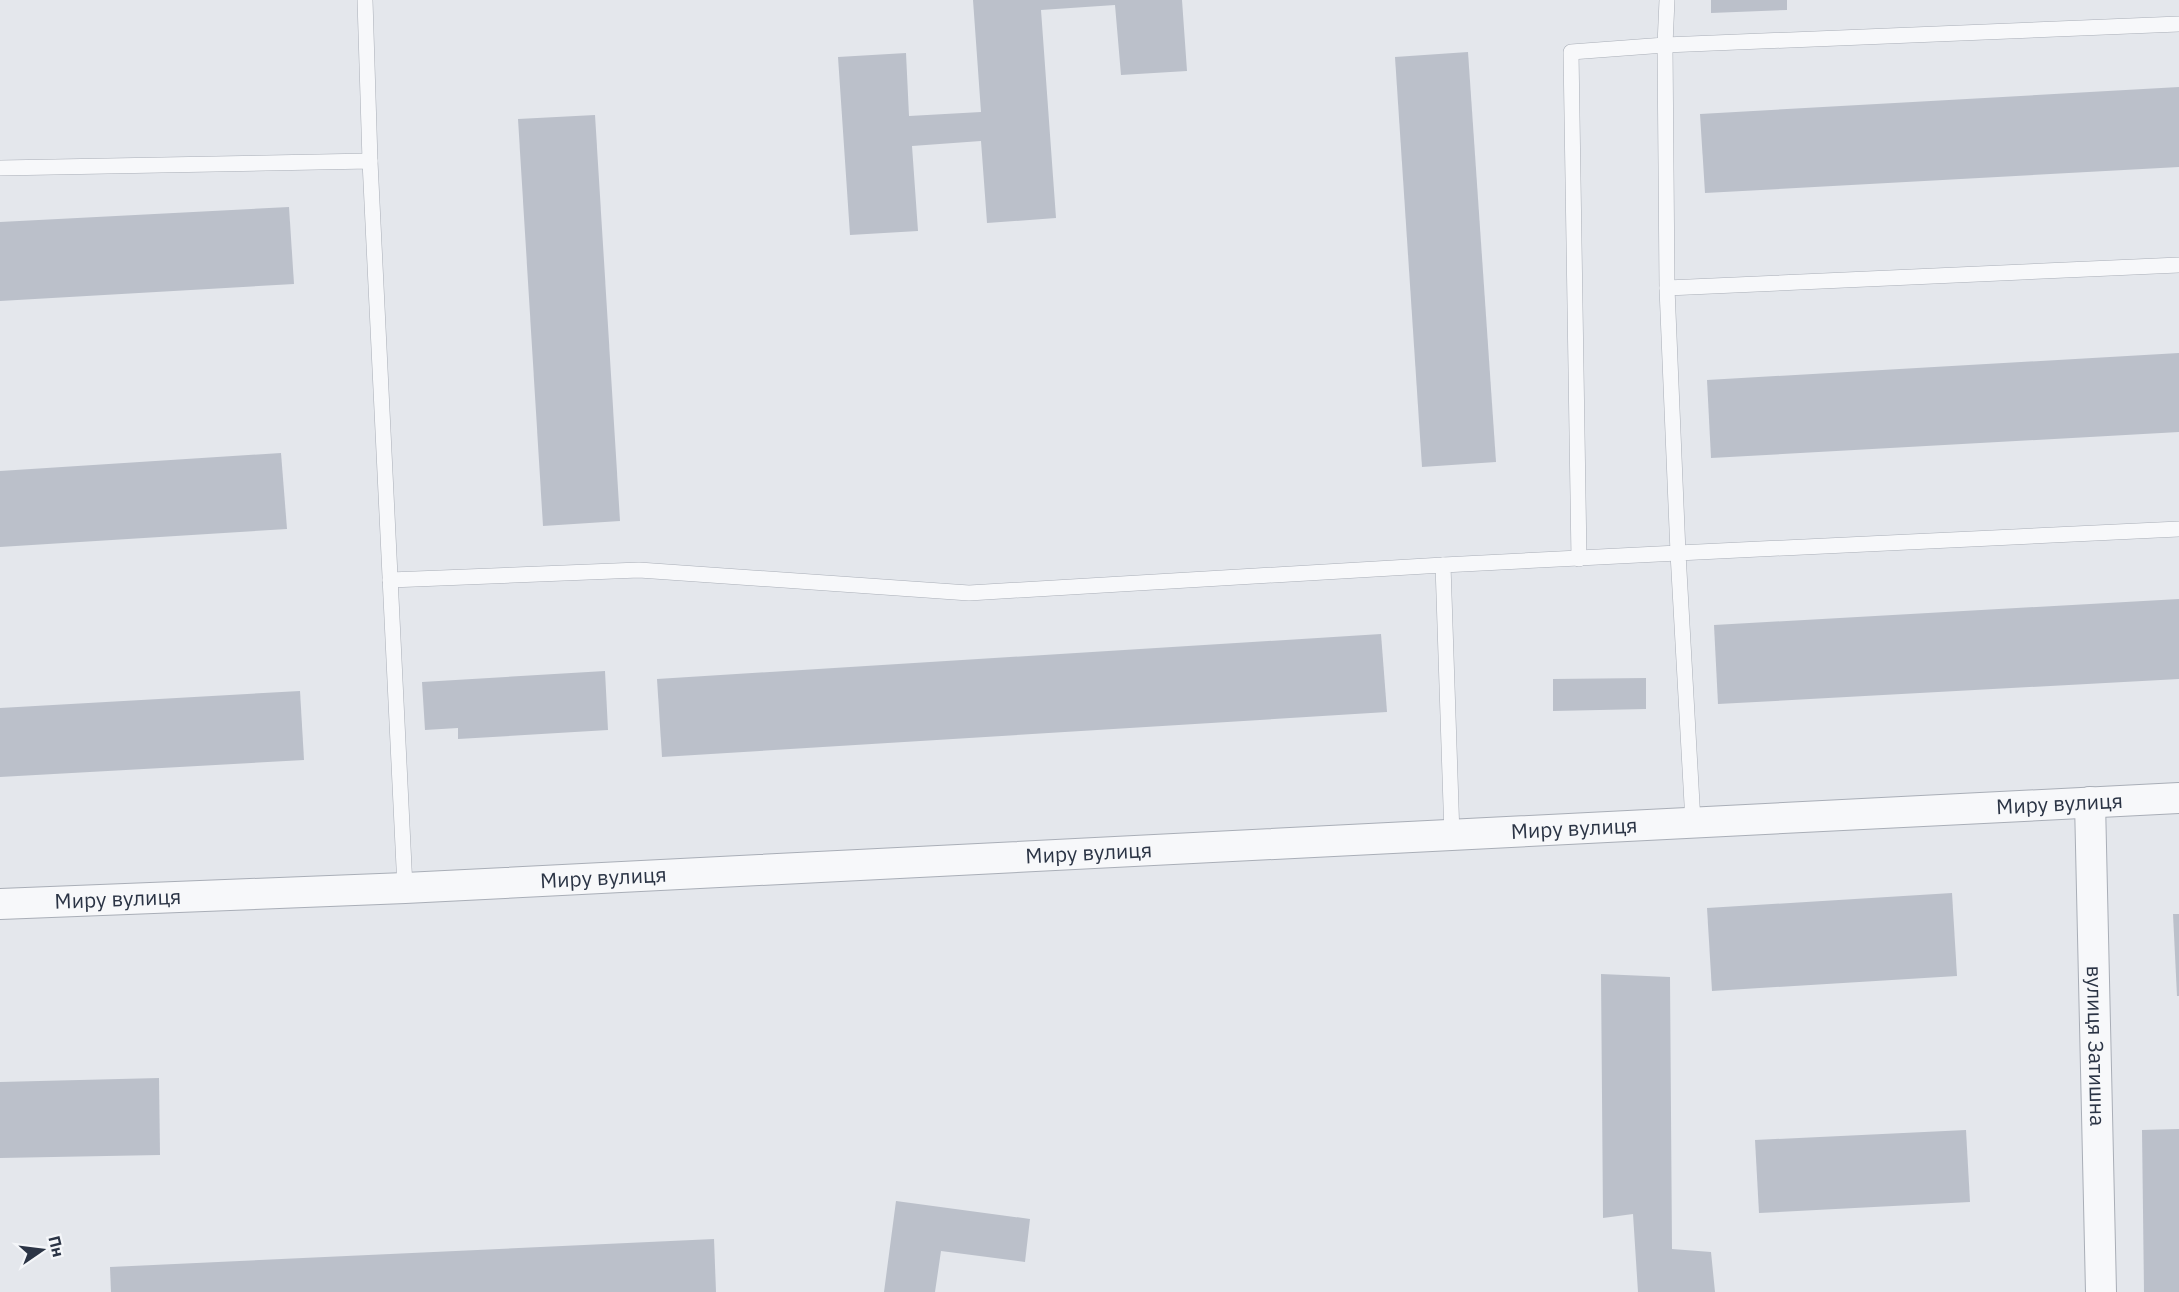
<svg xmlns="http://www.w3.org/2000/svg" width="2179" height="1292" font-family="'IBM Plex Sans',sans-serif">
<rect width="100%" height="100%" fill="#e4e7ec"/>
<g fill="#bbc0ca">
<polygon points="973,0 1182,0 1187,71 1121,75 1115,5 1041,10 1056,218 987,223 981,141 912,146 918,231 850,235 838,57 906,53 909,116 981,112"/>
<polygon points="1711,0 1787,0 1787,10 1711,13"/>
<polygon points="1468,52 1496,462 1422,467 1395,57"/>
<polygon points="2179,87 2179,167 1705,193 1700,114"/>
<polygon points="595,115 620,521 543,526 518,119"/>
<polygon points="289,207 294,284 0,301 0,222"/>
<polygon points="2179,353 2179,432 1711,458 1707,380"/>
<polygon points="281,453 287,529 0,547 0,471"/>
<polygon points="2179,599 2179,679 1718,704 1714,625"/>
<polygon points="1381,634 1387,712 662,757 657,679"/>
<polygon points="605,671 608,730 458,739 458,728 425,730 422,682"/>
<polygon points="1646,678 1646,709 1553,711 1553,679"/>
<polygon points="300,691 304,760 0,777 0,708"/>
<polygon points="1952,893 1957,976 1712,991 1707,908"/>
<polygon points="2173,914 2179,914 2179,996 2177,996"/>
<polygon points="1601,974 1670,977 1672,1249 1711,1252 1715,1292 1638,1292 1633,1214 1603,1218"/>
<polygon points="159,1078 160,1155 0,1158 0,1082"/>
<polygon points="2179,1129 2179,1292 2144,1292 2142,1130"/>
<polygon points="1966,1130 1970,1202 1759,1213 1755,1140"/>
<polygon points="896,1201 1030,1219 1025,1262 941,1251 935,1292 884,1292"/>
<polygon points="714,1239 716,1292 111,1292 110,1267"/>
</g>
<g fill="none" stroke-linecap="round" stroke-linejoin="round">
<g stroke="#a9aeb7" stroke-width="16">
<g id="lane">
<polyline points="365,0 370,161"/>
<polyline points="0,168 370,161 405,888"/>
<polyline points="1667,288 1665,45 2179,24"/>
<polyline points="1579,559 1571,52 1665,45 1667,0"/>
<polyline points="390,580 639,570 969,593 1443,565"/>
<polyline points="1693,822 1678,553 2179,529"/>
<polyline points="1452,836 1443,565 1678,553 1667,288 2179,265"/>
</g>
</g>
<g stroke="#a9aeb7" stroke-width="32">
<g id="street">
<path id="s1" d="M2090 802 2101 1292"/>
<path id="s2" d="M0 904 405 888 2179 798"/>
</g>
</g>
<use href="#lane" stroke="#f7f8fa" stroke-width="15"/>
<use href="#street" stroke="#f7f8fa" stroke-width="30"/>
</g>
<g text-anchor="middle" stroke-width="4.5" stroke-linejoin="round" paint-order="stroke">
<g font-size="21" fill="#2b3445" stroke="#f4f6f9">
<text dy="7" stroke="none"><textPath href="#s2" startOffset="2062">Миру вулиця</textPath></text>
<text dy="7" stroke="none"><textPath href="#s2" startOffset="1576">Миру вулиця</textPath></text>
<text dy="7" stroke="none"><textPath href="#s2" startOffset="1090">Миру вулиця</textPath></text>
<text dy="7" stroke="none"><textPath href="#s2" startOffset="604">Миру вулиця</textPath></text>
<text dy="7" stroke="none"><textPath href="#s2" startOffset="118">Миру вулиця</textPath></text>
<text dy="7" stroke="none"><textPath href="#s1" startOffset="244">вулиця Затишна</textPath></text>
</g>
</g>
<g transform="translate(42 1250) rotate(76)" stroke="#f4f6f9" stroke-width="4.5" paint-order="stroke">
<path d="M0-4.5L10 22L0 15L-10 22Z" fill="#2b3445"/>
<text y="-9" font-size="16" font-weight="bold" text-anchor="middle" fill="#2b3445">Пн</text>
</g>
</svg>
